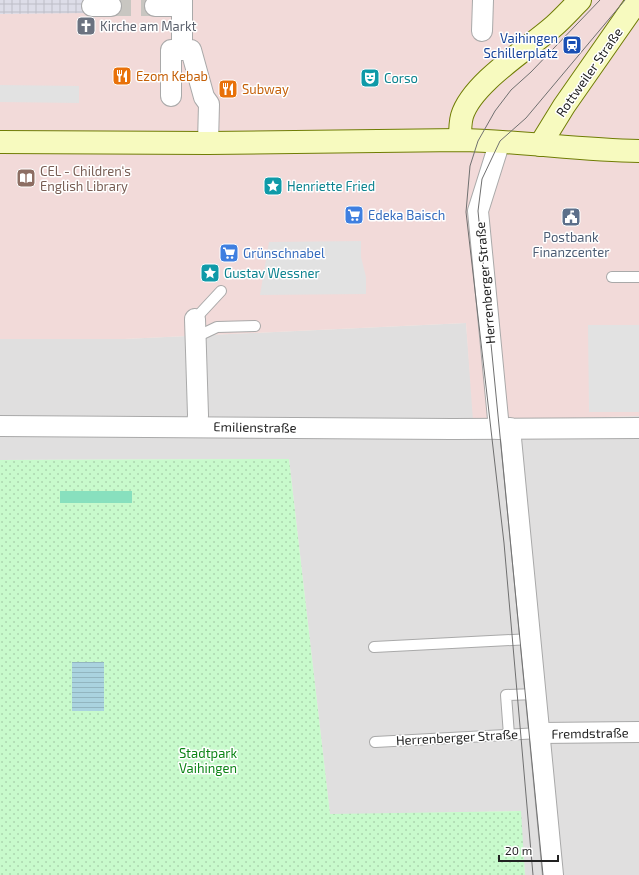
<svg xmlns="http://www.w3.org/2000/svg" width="639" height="875" font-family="'Exo 2',sans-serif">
<defs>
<pattern id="park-dots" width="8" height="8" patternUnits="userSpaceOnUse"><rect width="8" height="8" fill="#c8facc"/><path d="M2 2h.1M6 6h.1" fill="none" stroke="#acd6af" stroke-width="1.8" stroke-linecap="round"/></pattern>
<pattern id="plaza-grid" width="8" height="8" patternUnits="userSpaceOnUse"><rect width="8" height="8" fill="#dddde8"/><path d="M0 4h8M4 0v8" fill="none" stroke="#bdbdc7"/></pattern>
<pattern id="water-rules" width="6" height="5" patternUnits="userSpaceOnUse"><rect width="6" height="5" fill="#aad3df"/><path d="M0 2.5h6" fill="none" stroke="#92b5bf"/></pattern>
</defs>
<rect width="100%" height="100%" fill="#f2efe9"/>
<polygon fill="#e0dfdf" points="466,323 474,421 639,416 639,875 525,875 520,811 330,815 289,459 0,460 0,339 124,339"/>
<polygon fill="#f2dad9" points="0,0 639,0 639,416 473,421 466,323 124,339 0,339"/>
<polygon fill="url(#park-dots)" points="289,459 330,814 521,811 525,875 0,875 0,460"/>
<rect fill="#88e0be" x="60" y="491" width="72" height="12"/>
<g fill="#e2e2e2">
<polygon points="0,85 79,86 79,103 0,102"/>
<polygon points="361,241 361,257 366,277 366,294 260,295 269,242"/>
<polygon points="588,325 639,325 639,412 589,412"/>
</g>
<polygon fill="url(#plaza-grid)" points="0,0 92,0 92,13 0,14"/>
<rect fill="url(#water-rules)" x="72" y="662" width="32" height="49"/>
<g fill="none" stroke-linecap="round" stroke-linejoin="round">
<polyline stroke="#c8c6c1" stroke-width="20" stroke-dasharray="20 10" stroke-linecap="butt" points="111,6 155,6"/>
<g stroke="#a9a9a9" stroke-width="12">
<g id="lane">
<polyline points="612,277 639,277"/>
<polyline points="195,319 221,291"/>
<polyline points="196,337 217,327 255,326"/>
<polyline points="374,647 531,639"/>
<polyline points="509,735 506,695 536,694"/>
<polyline points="375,742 540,733"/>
</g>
</g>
<g stroke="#a9a9a9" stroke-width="22">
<g id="street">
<polyline points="92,6 111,6"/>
<polyline points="155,6 182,6"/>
<polyline points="482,31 483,0"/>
<polyline points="182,49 182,0"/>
<polyline points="171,96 171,50 191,50 204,97 209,104 208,143"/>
<polyline points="195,319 198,415 197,427"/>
<polyline points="0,426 452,429 639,428"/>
<polyline points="510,428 553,875"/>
<polyline points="499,429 478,211 500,141"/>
<polyline points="540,733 639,732"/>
</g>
</g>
<g stroke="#707d05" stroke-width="24">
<g id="secondary">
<path d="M460 140C460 132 460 123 462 116 472 83 528 49 554 26 563 18 571 9 580 0"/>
<path d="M0 142 208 143 460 140C520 141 579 150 639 151"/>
<polyline points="540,145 564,106 638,0"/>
</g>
</g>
<use href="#lane" stroke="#fff" stroke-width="10"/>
<use href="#street" stroke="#fff" stroke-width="20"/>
<use href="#secondary" stroke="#f7fabf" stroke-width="22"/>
<g stroke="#707070" stroke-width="1">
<polyline points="533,875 504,543 466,212 470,166 478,141 495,111 511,90 531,72 600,0"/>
<polyline points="543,875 478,211 482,179 500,141 526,118 625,0"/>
</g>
</g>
<defs>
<g id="church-square" transform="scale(1)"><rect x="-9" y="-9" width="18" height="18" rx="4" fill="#6b7280" stroke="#fff"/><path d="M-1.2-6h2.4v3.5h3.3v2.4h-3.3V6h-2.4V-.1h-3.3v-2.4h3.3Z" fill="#fff"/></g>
<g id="station-square" transform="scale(1)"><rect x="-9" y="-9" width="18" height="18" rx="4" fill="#1a4fb4" stroke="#fff"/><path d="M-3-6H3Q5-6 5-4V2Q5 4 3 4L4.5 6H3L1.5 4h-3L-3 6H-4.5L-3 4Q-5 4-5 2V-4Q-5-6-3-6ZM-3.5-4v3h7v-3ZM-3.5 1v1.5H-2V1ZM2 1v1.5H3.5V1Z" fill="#fff"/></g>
<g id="restaurant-square" transform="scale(1)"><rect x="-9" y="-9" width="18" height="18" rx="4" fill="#e8710a" stroke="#fff"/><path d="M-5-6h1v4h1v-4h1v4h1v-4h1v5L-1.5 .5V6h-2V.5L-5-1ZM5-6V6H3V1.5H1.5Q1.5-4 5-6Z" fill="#fff"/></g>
<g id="theatre-square" transform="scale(1)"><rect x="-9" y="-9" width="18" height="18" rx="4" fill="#0f9aa8" stroke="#fff"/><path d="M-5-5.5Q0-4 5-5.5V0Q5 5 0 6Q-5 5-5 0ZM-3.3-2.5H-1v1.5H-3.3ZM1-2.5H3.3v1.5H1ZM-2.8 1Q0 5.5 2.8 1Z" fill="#fff"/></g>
<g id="library-square" transform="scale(1)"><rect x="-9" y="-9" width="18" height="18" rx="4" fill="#8d6e63" stroke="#fff"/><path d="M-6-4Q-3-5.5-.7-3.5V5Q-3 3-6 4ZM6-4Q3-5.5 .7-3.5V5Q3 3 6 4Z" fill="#fff"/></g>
<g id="sight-square" transform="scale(1)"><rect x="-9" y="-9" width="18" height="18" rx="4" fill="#0f9aa8" stroke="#fff"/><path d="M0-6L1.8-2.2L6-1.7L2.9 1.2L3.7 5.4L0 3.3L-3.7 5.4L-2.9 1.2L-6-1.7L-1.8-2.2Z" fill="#fff"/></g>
<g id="supermarket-square" transform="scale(1)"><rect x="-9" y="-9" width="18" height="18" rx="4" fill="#3f7fe0" stroke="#fff"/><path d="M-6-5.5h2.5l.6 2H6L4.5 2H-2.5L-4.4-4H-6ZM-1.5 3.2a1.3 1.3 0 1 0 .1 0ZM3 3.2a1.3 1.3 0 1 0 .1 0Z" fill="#fff"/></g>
<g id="civic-square" transform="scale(1)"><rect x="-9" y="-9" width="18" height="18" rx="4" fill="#5c6f8a" stroke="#fff"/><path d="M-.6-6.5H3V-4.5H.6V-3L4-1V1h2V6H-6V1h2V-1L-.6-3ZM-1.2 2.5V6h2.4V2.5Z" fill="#fff"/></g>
</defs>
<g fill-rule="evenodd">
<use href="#church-square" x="86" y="26"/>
<use href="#station-square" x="572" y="45"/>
<use href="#restaurant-square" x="122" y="76"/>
<use href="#theatre-square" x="370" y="78"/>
<use href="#restaurant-square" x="228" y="89"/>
<use href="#library-square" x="26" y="178"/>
<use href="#sight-square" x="273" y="186"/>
<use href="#supermarket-square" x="354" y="215"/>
<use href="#civic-square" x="571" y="217"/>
<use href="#supermarket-square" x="229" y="253"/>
<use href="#sight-square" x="210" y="273"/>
</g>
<g text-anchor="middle" stroke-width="3" stroke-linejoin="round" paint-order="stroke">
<g font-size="13" fill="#5b616d" stroke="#fff" text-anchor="start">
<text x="100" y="31">Kirche am Markt</text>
</g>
<g font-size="13" fill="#164399" stroke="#fff" text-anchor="end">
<text x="558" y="43">Vaihingen<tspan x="558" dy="15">Schillerplatz</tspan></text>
</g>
<g font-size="13" fill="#222" stroke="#fff">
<text transform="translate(589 72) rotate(-55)" y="5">Rottweiler Straße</text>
<text transform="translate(485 283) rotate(-95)" y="5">Herrenberger Straße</text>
<text transform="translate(255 427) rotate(1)" y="5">Emilienstraße</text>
<text transform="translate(590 733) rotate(-1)" y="5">Fremdstraße</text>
<text transform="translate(457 737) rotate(-3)" y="5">Herrenberger Straße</text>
</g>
<g font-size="13" fill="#c56008" stroke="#fff" text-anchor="start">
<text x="136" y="81">Ezom Kebab</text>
<text x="242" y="94">Subway</text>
</g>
<g font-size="13" fill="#0d838f" stroke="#fff" text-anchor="start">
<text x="384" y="83">Corso</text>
<text x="287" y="191">Henriette Fried</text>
<text x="224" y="278">Gustav Wessner</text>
</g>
<g font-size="13" fill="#785e54" stroke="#fff" text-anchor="start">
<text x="40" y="176">CEL - Children‘s<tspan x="40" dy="15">English Library</tspan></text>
</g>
<g font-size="13" fill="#366cbe" stroke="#fff" text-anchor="start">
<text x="368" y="220">Edeka Baisch</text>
<text x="243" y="258">Grünschnabel</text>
</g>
<g font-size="13" fill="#4e5e75" stroke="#fff">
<text x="571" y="242">Postbank<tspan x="571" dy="15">Finanzcenter</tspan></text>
</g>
<g font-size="13" fill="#0c8416" stroke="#fff">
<text x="208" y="758">Stadtpark<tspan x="208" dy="15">Vaihingen</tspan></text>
</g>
</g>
<path d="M499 855v6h59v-6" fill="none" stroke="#222222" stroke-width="2"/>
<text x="505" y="855" font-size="12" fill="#222222" stroke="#ffffff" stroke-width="3" paint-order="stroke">20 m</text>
</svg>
